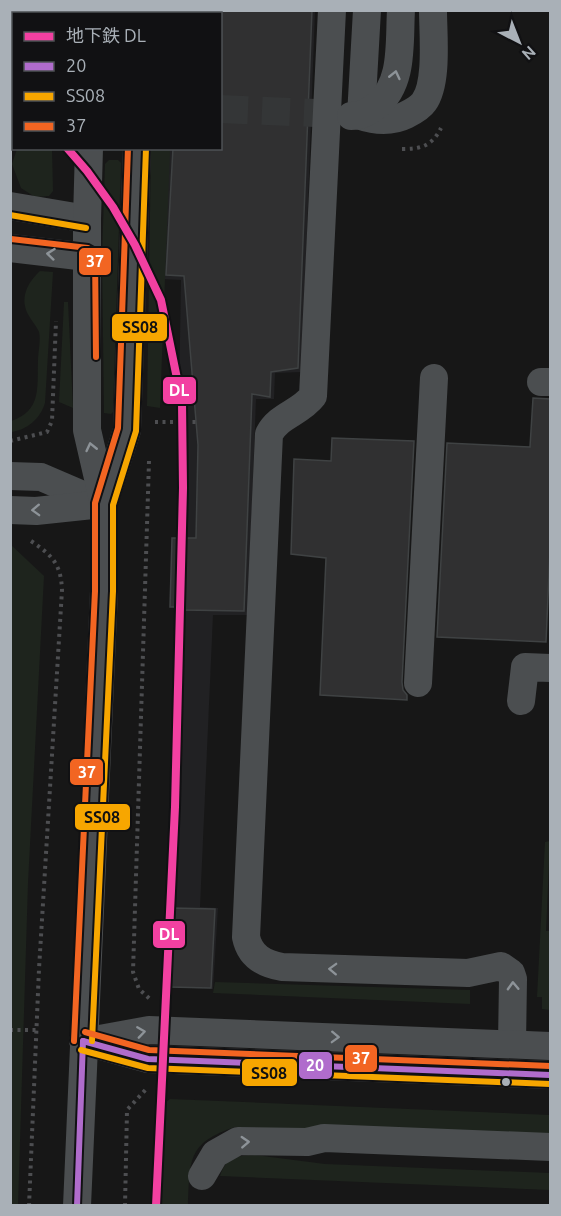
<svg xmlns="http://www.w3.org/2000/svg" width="561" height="1216" font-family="Ubuntu,'Noto Sans JP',sans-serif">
<rect width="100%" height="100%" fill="#171717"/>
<polygon fill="#212123" points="174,11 315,11 302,372 275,373 274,399 256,399 248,615 213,615 200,907 218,908 213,989 169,987 181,280 161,279 167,149 220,148 220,14 173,13"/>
<g fill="#1e241d">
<polygon points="17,149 52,149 53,191 49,196 35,197 21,188 12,164"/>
<polygon points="151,149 170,149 160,408 147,406"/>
<polygon points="109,160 118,160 121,163 113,412 111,414 104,413 102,257 105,164"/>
<path d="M40 271 53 272 45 403C40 419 27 430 11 432V421C42 411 37 387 38 360 38 352 41 340 39 332 37 327 32 321 29 316 19 299 27 283 40 271Z"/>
<polygon points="64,302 68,302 73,408 59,402"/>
<polygon points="10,544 44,576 28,883 18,1206 10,1205"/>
<polygon points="550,841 546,931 550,931 550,1010 542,1009 542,997 537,997 545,842"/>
<polygon points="215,982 470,990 470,1004 213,993"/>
<path d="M170 1099 550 1115V1141L235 1127C187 1143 190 1160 188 1205L160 1206 165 1103Z"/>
<path d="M255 1155 325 1164 550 1173V1190L220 1176C227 1156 235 1156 255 1155Z"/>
</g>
<g fill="#303031" stroke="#3f4243" stroke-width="1.5">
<polygon points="220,10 312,10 298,368 271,372 270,397 252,394 244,611 184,610 184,607 170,607 172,538 196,538 198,445 184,276 166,275 173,148 220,148"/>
<polygon points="533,398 550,399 550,551 546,642 437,637 447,443 530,447"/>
<polygon points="332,438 414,441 402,682 403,690 407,695 407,700 320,695 326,558 291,554 294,459 331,461"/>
<polygon points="172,908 215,909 211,988 170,987"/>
</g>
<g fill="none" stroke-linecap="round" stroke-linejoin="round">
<polyline stroke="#343637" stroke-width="28" stroke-dasharray="28 14" stroke-linecap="butt" points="220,109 316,113"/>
<g stroke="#4d4e51" stroke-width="4" stroke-dasharray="3 4.5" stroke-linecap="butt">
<polyline points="49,14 49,10"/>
<path d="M402 149C421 149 432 146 441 128"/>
<polyline points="155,422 197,422"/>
<polyline points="10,441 47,432 52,421 56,321"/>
<polyline points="149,461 133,972 139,989 152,1001"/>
<polyline points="10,1030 37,1030"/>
<path d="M29 1206 39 969 62 590C61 564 52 555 31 541"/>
<polyline points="125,1206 127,1110 148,1087"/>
</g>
<g stroke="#4b4e50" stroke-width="28">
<polyline points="84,10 85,14"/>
<path d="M332 10 313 396C300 413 279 415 269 434L246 937C250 956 264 964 282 967L468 973 501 966 511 973 513 979 512 1044"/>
<path d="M367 10 361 116C375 121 392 122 406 115 412 112 420 108 424 102 438 83 433 34 433 10"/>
<polyline points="155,14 156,10"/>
<path d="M351 116C362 116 368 112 376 106 404 84 399 43 401 10"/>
<polyline points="10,206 87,219"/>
<polyline points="10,248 87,257"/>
<polyline points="541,382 550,382"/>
<polyline points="10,476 41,477 104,504"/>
<polyline points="104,502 127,430 137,148"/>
<polyline points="10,510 36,511 102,504"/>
<polyline points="418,683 434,378"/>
<polyline points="521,701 525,667 550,668"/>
<polyline points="94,1040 149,1030 550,1046"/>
<polyline points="83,1041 148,1059 550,1075"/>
<polyline points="202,1176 215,1154 238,1141 307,1142 324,1138 550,1147"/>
<polyline points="77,1206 104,591 104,504 87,430 87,219 89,148"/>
</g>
<g stroke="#111113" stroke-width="10">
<g id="bus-1">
<polyline points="83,1041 148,1059 550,1075"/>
<polyline points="77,1206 83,1041"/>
</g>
</g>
<g stroke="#111113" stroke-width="10">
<g id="bus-2">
<polyline points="10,215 86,228"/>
<polyline points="92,1041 113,591 113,505 136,431 146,148"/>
<polyline points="81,1050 148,1068 550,1084"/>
</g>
</g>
<g stroke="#111113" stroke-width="10">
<g id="bus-3">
<polyline points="11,239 88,248 95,252 96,357"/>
<polyline points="85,1032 149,1050 550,1066"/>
<polyline points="74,1041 95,591 95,503 118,428 128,148"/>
</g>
</g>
<use href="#bus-1" stroke="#b06ccc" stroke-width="6"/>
<use href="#bus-2" stroke="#f7a600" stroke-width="6"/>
<use href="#bus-3" stroke="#f26522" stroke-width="6"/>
<g stroke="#111113" stroke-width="12">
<polyline id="metro-1" points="67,148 87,171 113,207 135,245 161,300 182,403 183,488 175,807 156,1206"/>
</g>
<use href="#metro-1" stroke="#f240a1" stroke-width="8"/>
</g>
<defs><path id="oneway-chevron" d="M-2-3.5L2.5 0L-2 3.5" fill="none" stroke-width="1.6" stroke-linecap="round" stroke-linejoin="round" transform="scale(1.5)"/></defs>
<g stroke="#8d9398">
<use href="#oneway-chevron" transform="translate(395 75) rotate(-77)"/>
<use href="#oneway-chevron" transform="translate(51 254) rotate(-174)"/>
<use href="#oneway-chevron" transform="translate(91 447) rotate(-103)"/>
<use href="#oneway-chevron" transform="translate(36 510) rotate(178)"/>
<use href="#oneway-chevron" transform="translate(333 969) rotate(-178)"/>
<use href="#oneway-chevron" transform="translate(513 986) rotate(-92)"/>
<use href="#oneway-chevron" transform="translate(141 1032) rotate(-8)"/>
<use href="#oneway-chevron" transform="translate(335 1037) rotate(2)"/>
<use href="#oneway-chevron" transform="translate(245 1142) rotate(-3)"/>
</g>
<circle fill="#a9b0b7" stroke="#111113" stroke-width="2" cx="506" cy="1082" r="5"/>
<g stroke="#111113" stroke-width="2">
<rect x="78" y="247" width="34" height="29" rx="6" fill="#f26522"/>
<rect x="111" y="313" width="57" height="29" rx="6" fill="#f7a600"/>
<rect x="162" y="376" width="35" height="29" rx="6" fill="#f240a1"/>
<rect x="69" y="758" width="35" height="28" rx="6" fill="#f26522"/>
<rect x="74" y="803" width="57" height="28" rx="6" fill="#f7a600"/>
<rect x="152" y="920" width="34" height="29" rx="6" fill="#f240a1"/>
<rect x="344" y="1044" width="34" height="29" rx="6" fill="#f26522"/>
<rect x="298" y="1051" width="35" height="29" rx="6" fill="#b06ccc"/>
<rect x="241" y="1058" width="57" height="29" rx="6" fill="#f7a600"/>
</g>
<g font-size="16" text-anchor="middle" font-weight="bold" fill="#fff">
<text x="95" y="267">37</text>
<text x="179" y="396">DL</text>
<text x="87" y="778">37</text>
<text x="169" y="940">DL</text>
<text x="361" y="1064">37</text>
<text x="315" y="1071">20</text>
</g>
<g font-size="16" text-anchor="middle" font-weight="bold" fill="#111">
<text x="140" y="333">SS08</text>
<text x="102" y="823">SS08</text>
<text x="269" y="1079">SS08</text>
</g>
<rect width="561" height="1216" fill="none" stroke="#a9b0b7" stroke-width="24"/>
<rect x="12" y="12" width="210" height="138" fill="#111113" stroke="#4e5155" stroke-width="1.5"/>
<rect x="24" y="32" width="30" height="9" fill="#f240a1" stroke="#4e5155" stroke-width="1.5"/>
<text x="66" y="42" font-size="18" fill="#a9b0b7">地下鉄 DL</text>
<rect x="24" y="62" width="30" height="9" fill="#b06ccc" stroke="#4e5155" stroke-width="1.5"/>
<text x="66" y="72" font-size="18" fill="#a9b0b7">20</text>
<rect x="24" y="92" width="30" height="9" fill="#f7a600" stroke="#4e5155" stroke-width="1.5"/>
<text x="66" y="102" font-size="18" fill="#a9b0b7">SS08</text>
<rect x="24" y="122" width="30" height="9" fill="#f26522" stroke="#4e5155" stroke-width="1.5"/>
<text x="66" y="132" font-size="18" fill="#a9b0b7">37</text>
<g transform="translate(519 42) rotate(138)" stroke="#111113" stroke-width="4.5" paint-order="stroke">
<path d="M0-4.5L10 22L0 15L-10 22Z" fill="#a9b0b7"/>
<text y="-9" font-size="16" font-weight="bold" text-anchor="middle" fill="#a9b0b7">N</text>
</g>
</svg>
